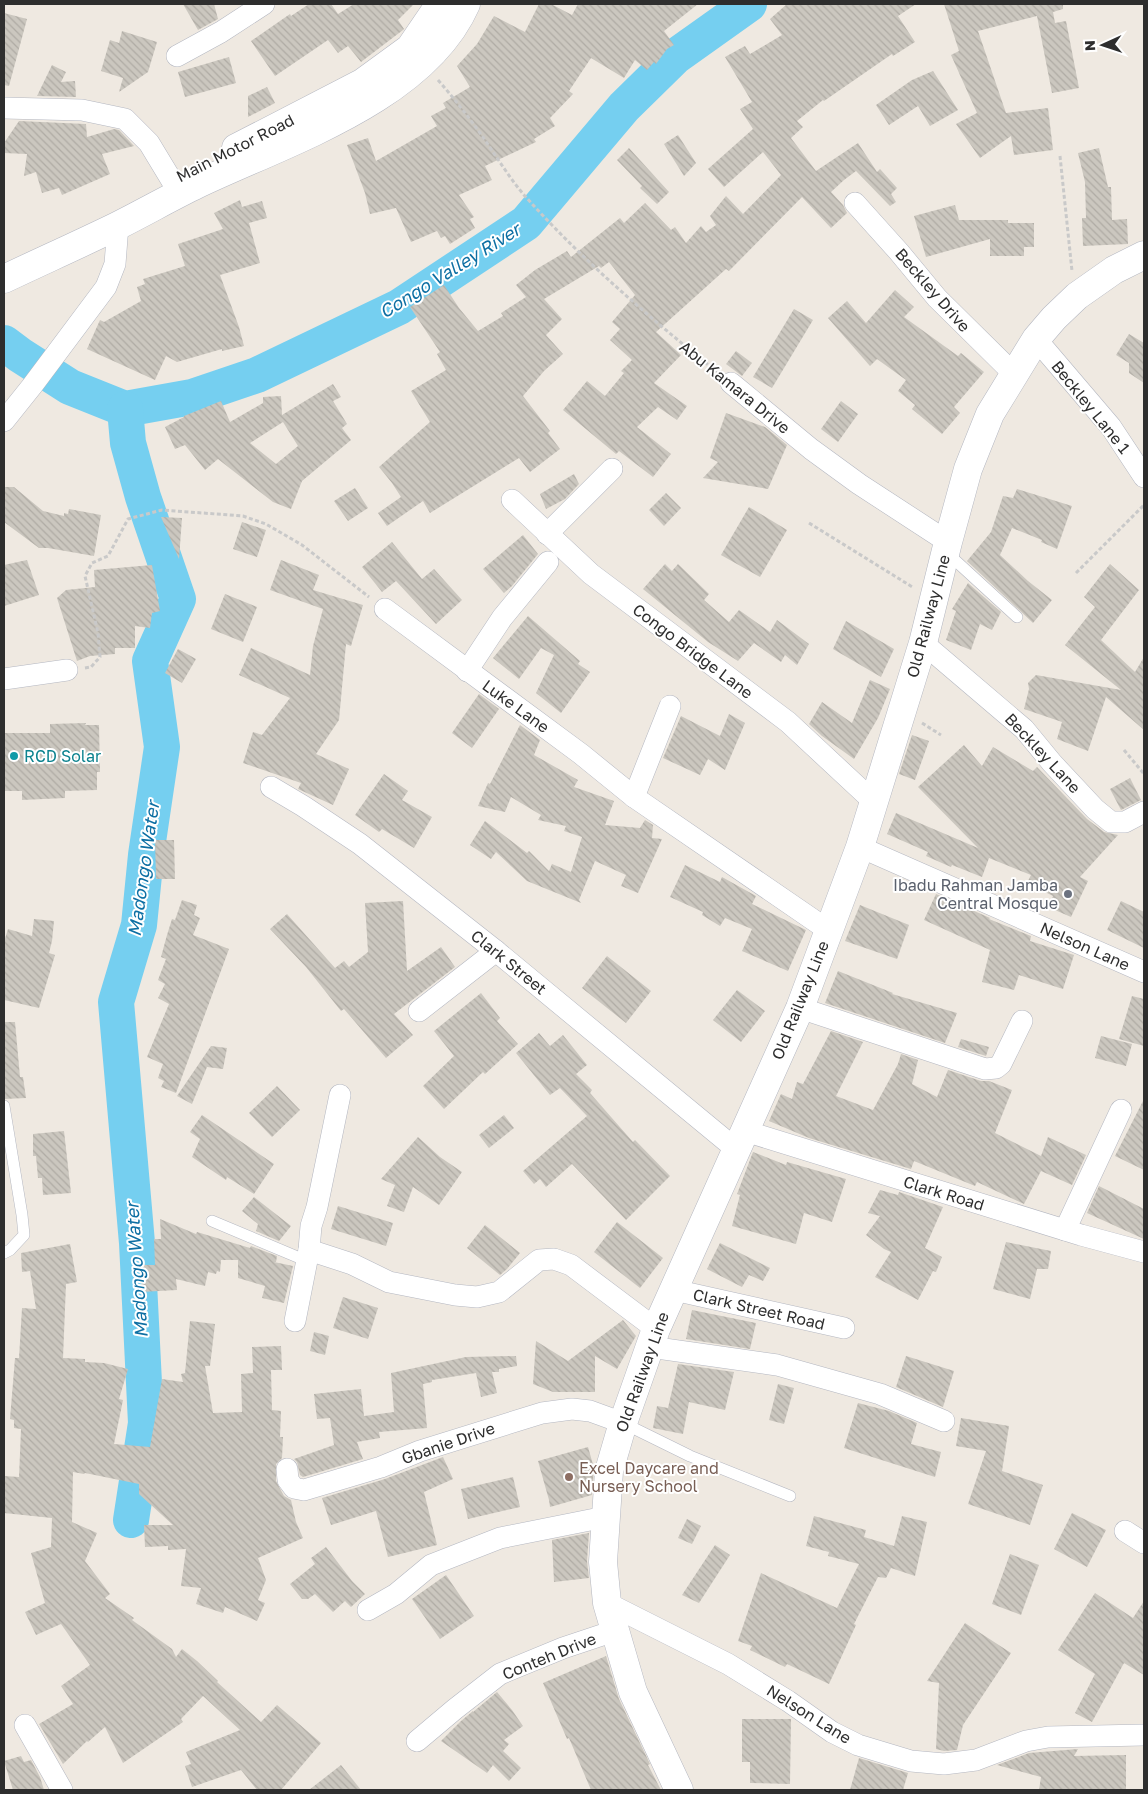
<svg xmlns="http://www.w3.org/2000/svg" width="1148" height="1794" font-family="'Golos Text',sans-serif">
<defs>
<pattern id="building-back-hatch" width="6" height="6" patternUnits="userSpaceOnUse" patternTransform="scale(1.25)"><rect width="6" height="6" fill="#cbc7bf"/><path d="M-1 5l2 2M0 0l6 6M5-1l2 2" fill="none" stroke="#afaba4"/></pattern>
</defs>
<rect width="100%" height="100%" fill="#efe9e1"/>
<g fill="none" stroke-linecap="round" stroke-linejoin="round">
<g stroke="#75cff0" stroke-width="36">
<polyline points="4,343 20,355 70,387 125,409 192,397 257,375 399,307 526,223 624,107 676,56 749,4"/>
<polyline points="125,409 128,443 143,497 178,599 150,661 162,747 146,855 139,925 116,1002 137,1243 146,1423 131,1520"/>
</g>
</g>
<g fill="url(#building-back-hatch)" fill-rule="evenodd">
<polygon points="183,4 214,4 218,19 198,30"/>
<polygon points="309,4 331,4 338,14 354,4 414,4 398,20 404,29 403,30 361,62 348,46 338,53 328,40 275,76 251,41 290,14 291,16"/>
<polygon points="539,4 551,4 572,15 578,4 698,4 664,31 674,45 667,49 656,64 654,62 647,70 635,60 624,78 591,58 569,91 573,94 550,118 555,126 534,139 536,142 485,166 492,180 459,195 474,217 470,219 475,228 450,244 445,236 441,238 437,231 411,242 396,208 370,214 365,193 347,145 368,138 376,161 437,126 431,116 446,108 443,103 470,87 457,66 477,44 494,16 525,32"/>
<polygon points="787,4 916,4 898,16 915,42 893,56 892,54 824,101 823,100 797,121 803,127 791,138 816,171 858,143 877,172 880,169 897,188 891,194 896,202 890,206 856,171 844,180 831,192 843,205 847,213 831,228 802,197 729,271 726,269 656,332 681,355 654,383 687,406 677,420 658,407 637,427 671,454 653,477 619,451 616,454 563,410 587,381 605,396 624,373 621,371 632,360 610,340 620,329 612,322 635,295 609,262 601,268 599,266 544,299 562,319 546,335 563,354 544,371 523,396 550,431 548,433 560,449 530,472 519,458 430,513 423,501 387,526 378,513 401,497 392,483 379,467 430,422 411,391 446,370 437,354 440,352 410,307 444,285 459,308 478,331 503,316 501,313 526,297 516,285 535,270 567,251 571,257 620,218 624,223 645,203 671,230 675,227 686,243 701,226 706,232 716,225 710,216 726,196 743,214 781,175 763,152 724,187 708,169 753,129 740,109 752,102 725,57 745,46 750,54 782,35 770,19"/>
<polygon points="944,4 1063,4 1063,9 1053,12 1055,23 1066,21 1079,88 1052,93 1037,16 978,31 1006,113 1048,108 1053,150 1014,155 1011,136 980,158 956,124 977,113 951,55 959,51"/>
<polygon points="4,13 27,19 9,86 4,85"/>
<polygon points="122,31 157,42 148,72 119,92 123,78 101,71 110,40 119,43"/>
<polygon points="229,57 236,83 185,97 178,72"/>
<polygon points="52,65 66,72 61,82 75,81 76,97 37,96"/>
<polygon points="933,71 958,110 930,126 918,106 889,125 876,105 912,80"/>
<polygon points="267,87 275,103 248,117 248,96"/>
<polygon points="19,121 86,124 87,137 114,129 119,130 134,146 102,154 110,174 62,195 59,188 42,193 36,172 24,176 27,154 4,153 4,143"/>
<polygon points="678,135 696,163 684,176 664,144"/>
<polygon points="629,148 669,192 657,204 640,188 642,186 617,160"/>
<polygon points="1099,148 1108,187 1111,187 1112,220 1127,219 1128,244 1083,246 1082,218 1086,218 1085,182 1078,153"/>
<polygon points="240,200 242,207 262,201 267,218 249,223 260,263 220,275 239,327 244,346 222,351 222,349 177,362 166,356 155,380 87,349 100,320 104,322 141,301 137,287 145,284 143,279 185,266 178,244 223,229 214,213"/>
<polygon points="955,205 959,220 1008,220 1008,223 1034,223 1034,247 1024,247 1024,256 990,256 990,239 926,257 914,216"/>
<polygon points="895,290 914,307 904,317 958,356 961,353 984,372 954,407 960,413 942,434 912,409 915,405 898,391 906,380 877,359 870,366 828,318 847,301 866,323"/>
<polygon points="794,309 813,320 772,388 753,377"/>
<polygon points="1129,334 1144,343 1144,383 1129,373 1129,363 1116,355"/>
<polygon points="736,351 752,363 742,376 726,364"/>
<path d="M333 384 341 397 333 401 347 424 342 428 351 440 302 481 291 509 273 502 218 459 205 470 185 445 175 449 165 427 184 417V416L221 401 230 422 263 403V397L281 396 282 415ZM283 422 298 446 276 464 250 443Z"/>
<polygon points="841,401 858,414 838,442 821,429"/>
<polygon points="726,413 765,427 787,445 768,489 703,478 718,462 710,458"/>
<polygon points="574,474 579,484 565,499 546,509 540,494"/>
<polygon points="4,487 14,487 43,511 64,516 64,513 68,514 69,509 101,515 94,556 48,548 39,548 4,522"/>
<polygon points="355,488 368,508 348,521 334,501"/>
<polygon points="1017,489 1072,506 1057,549 1041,542 1042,540 1012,528 1000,555 1028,581 1052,600 1033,623 967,561 991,532 1003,496 1013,498"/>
<polygon points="666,493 681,508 664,526 649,510"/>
<polygon points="749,507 787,530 760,577 721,555"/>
<polygon points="161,517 182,518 179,559"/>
<polygon points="242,522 266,530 257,557 233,549"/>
<polygon points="523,535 538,554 512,586 504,593 483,569"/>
<polygon points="392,542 422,579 434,569 462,600 436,624 396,581 382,592 362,567"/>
<polygon points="27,560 39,595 4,606 4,565"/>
<polygon points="281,560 319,575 313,590 363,605 351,646 346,644 339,720 316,754 349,769 333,805 298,789 301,783 243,763 253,732 262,735 290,698 239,675 251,648 310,675 313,646 323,609 270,590"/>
<polygon points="665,564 672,571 678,564 709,594 704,600 729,622 739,610 770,632 777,620 809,644 797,665 785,655 781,662 754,643 738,661 708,642 643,589"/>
<polygon points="1110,564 1139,590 1101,640 1135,672 1144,657 1144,730 1106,697 1088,751 1057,739 1062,722 1024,709 1029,689 1028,683 1036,675 1121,690 1065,645 1095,607 1084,597"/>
<polygon points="152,565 160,611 152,613 150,628 135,626 135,648 115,648 115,654 90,656 77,661 57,598 66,590 95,587 94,570"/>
<polygon points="968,583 1001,612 992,630 980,624 971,650 946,640 956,611 952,609"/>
<polygon points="225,594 257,607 243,642 211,629"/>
<polygon points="528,616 580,661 578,664 590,672 561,713 536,693 554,655 541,648 519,679 493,658"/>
<polygon points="846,621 894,649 881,677 833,649"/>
<polygon points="178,649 196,659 182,683 165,673"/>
<polygon points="870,680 890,689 878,718 854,759 822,736 809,724 822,702 852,723"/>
<polygon points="479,694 499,709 472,748 452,733"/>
<polygon points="729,714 745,723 725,770 708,759 700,775 663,758 681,716 720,736"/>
<polygon points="86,723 85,725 99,725 100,772 97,772 97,790 65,791 65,798 22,800 22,791 4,791 4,733 50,733 50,724"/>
<polygon points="520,725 540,740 534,755 578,780 574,787 614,801 605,825 640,828 645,820 653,825 652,838 662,839 638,893 621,886 626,875 595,861 579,900 581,903 527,881 496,852 491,859 470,845 485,821 527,853 529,851 549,871 552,864 571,872 582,837 564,831 566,826 538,820 541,815 511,797 505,812 478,806 488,783 490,784"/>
<polygon points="912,735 929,741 915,780 899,774"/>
<polygon points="964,745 982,766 993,747 1033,771 1037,767 1087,819 1104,832 1118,835 1080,877 1088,881 1071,917 1048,907 1053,896 1027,883 1031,875 989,858 982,877 952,865 951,867 926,856 928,852 887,834 896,813 978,848 918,787"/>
<polygon points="384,774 408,791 402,800 432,817 414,848 382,829 379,832 355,815"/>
<polygon points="1130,778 1141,800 1121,810 1110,789"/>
<polygon points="155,840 174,840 175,879 156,879"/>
<polygon points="685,865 720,882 722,877 756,896 752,904 806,930 788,971 742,951 752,929 725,918 720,926 702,915 703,912 670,897"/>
<polygon points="936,894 990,918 989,919 1031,936 1030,941 1074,955 1063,989 1019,975 1014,990 982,982 990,950 924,920"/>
<polygon points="182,900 197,905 194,915 200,918 193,935 229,949 176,1093 161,1087 164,1081 158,1078 163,1064 147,1057 169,1004 158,998 165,984 158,980 166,959 161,957 167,935 172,919 175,920"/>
<polygon points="403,901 407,971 441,947 455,967 394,1014 413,1035 386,1058 344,1009 341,1011 306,967 270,929 287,914 335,968 344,961 349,967 368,952 365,903"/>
<polygon points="1121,901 1144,912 1144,948 1107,930"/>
<polygon points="860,905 909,925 897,959 845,941"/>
<polygon points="34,919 54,921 52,941 49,953 55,955 39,1008 4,1000 4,942 8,929 32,936"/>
<polygon points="607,956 651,991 626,1023 582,988"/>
<polygon points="838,971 893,993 892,994 957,1013 945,1043 825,1003"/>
<polygon points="737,990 765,1011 741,1042 713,1020"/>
<polygon points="481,993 500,1018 497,1021 518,1044 485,1074 483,1072 444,1109 423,1086 454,1056 434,1031"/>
<polygon points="1132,996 1144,999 1144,1046 1119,1039"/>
<polygon points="4,1022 15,1022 20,1077 23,1077 26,1098 4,1099"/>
<polygon points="831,1031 863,1042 836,1096 873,1110 898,1064 901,1054 918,1060 912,1084 937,1097 948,1070 981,1081 989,1081 1012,1090 995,1133 1041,1156 1048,1137 1086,1155 1072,1185 1041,1171 1024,1204 977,1182 975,1186 914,1161 911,1169 809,1138 769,1121 781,1094 792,1099 797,1082 803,1084"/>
<polygon points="539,1033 550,1046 563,1035 587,1065 576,1074 592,1090 590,1093 633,1142 635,1140 670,1176 626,1220 572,1164 546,1187 540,1179 534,1184 523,1171 587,1116 560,1088 550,1095 516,1053"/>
<polygon points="1101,1036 1132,1044 1126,1066 1095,1058"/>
<polygon points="961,1039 989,1047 986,1056 958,1047"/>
<polygon points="211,1046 227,1048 223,1069 207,1067 192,1104 177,1096"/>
<polygon points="277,1086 300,1110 272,1137 249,1113"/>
<polygon points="1144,1099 1144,1170 1115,1156"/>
<polygon points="202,1115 274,1164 254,1194 227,1177 226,1180 192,1157 200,1139 190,1132"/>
<polygon points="504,1115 514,1128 489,1148 479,1135"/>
<polygon points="64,1131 71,1193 43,1195 42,1178 38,1178 36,1156 33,1156 33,1134"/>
<polygon points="418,1137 440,1157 462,1172 439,1205 413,1187 404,1212 387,1206 395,1185 381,1179"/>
<polygon points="753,1152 786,1165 787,1162 846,1179 832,1222 804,1213 796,1244 732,1226 740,1195 737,1194"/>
<polygon points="1099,1186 1144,1209 1144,1239 1087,1213"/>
<polygon points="880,1190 898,1195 899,1192 943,1207 925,1248 942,1257 936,1272 933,1271 918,1300 875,1277 891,1252 884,1249 866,1235 880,1216 868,1213"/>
<polygon points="254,1197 291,1226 279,1241 256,1231 258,1224 242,1211"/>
<polygon points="338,1206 393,1223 386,1246 331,1229"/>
<polygon points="160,1219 196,1234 197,1232 250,1248 251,1246 277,1256 276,1262 274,1262 293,1266 284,1303 262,1298 265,1286 238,1278 238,1260 221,1260 220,1272 217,1271 216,1274 208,1272 205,1286 176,1279 177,1290 141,1292 142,1265 155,1265 154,1239 161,1239"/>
<polygon points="617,1222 663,1258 640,1288 594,1252"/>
<polygon points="485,1225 520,1253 507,1269 500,1275 467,1248"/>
<polygon points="1006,1242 1051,1251 1048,1269 1037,1269 1030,1299 993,1289"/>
<polygon points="720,1243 770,1268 763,1281 749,1275 742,1287 707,1269"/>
<polygon points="70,1244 77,1282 66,1284 63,1358 85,1359 85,1362 104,1363 128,1369 119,1399 123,1400 114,1444 150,1447 162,1379 183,1382 181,1374 185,1373 190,1321 215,1324 210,1366 205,1366 213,1413 242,1412 241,1374 253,1373 252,1347 281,1346 282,1370 271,1370 272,1410 281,1411 280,1437 283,1437 282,1458 276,1464 276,1481 284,1496 291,1500 296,1522 303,1538 258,1558 266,1580 258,1600 265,1603 257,1621 225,1607 223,1613 196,1604 201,1588 181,1586 186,1549 168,1550 168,1546 145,1547 144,1525 173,1525 139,1494 139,1484 85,1473 84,1474 73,1472 72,1522 97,1533 85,1561 110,1594 105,1598 134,1618 132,1620 172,1649 176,1657 182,1649 197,1661 218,1681 217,1682 261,1722 277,1705 321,1743 281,1790 257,1790 241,1770 192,1787 185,1766 191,1764 186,1752 240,1730 203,1696 181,1719 183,1722 123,1763 105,1727 88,1742 87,1741 63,1764 39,1724 73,1704 61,1686 90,1665 61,1624 36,1635 25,1612 45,1603 31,1553 51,1547 52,1518 4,1513 4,1476 19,1477 21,1429 14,1428 14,1420 10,1419 15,1358 19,1358 22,1308 36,1309 30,1271 22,1272 21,1253"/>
<polygon points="343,1297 378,1308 368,1339 333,1328"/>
<polygon points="692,1310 756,1323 750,1349 686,1339"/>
<polygon points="623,1320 636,1336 617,1369 595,1356 595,1392 553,1392 533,1384 536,1341 568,1361"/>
<polygon points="314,1332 329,1336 325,1355 310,1351"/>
<polygon points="516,1356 517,1366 499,1369 499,1372 492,1372 497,1393 481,1397 476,1373 432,1380 432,1382 423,1384 427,1428 379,1432 380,1438 357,1442 363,1459 303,1477 300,1475 297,1462 294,1459 334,1445 330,1418 317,1419 314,1394 361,1389 364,1416 394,1412 391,1373 466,1357"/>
<polygon points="906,1356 954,1371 943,1407 896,1387"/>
<polygon points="678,1364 734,1372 725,1410 689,1402 683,1434 653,1428 657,1406 668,1408"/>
<polygon points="778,1384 794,1388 784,1424 769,1420"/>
<polygon points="858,1403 889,1411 917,1423 911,1444 941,1452 935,1477 844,1448"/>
<polygon points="961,1418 1009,1426 1002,1471 1043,1485 1030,1525 968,1504 986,1451 956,1446"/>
<polygon points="588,1447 594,1468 592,1495 550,1507 549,1500 538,1461"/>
<polygon points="443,1457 453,1479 424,1492 437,1545 388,1557 376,1511 331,1525 322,1498 385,1479"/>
<polygon points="513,1477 520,1507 468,1519 461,1489"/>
<polygon points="1072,1513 1106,1530 1087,1567 1054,1549"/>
<polygon points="814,1516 866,1530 864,1537 894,1546 902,1516 927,1522 915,1576 891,1568 886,1578 878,1577 854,1624 856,1625 829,1684 787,1664 785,1667 750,1650 752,1646 738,1641 761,1573 837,1608 859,1564 828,1556 829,1552 806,1546"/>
<polygon points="687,1519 701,1526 692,1544 678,1538"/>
<polygon points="589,1533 587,1561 589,1578 554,1582 552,1540"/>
<polygon points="715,1545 730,1555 699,1603 682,1595"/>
<polygon points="326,1547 352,1581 365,1594 351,1607 345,1601 333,1612 315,1594 308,1599 302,1599 290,1584 315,1564 311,1558"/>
<polygon points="1010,1554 1039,1565 1021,1615 992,1604"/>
<polygon points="446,1575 474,1616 440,1639 412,1599"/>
<polygon points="1095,1593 1133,1618 1144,1601 1144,1675 1124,1663 1092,1722 1075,1713 1095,1674 1058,1650"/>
<polygon points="965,1623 1011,1653 963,1725 957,1750 944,1751 936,1749 939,1683 927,1681"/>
<polygon points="606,1656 619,1699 650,1764 648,1765 661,1790 591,1790 569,1738 567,1739 543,1683"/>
<polygon points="497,1692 512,1710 523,1726 504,1740 509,1744 503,1751 521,1768 509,1781 493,1765 487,1773 441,1741 461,1721 473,1711 473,1712"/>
<polygon points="742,1719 791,1719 790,1784 750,1783 750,1762 742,1762"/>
<polygon points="1078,1749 1074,1756 1126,1755 1126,1790 1039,1790 1041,1777 997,1765 1029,1753"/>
<polygon points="21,1756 24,1762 31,1760 40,1777 44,1790 13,1790 4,1761"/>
<polygon points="859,1758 908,1773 903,1790 850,1790"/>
<polygon points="341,1765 361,1790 309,1790"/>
</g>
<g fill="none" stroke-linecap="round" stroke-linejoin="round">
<g stroke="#b4b7c1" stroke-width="12">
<g id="lane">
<polyline points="946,552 1017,617"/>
<polyline points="4,1106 22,1215 24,1235 10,1250 4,1253"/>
<polyline points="212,1221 307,1261"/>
<polyline points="623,1423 690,1456 790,1496"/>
</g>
</g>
<g stroke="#b4b7c1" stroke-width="22">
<g id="street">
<polyline points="177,56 221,32 264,4"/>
<polyline points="4,108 82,110 125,119 149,143 172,181"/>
<polyline points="855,203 899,252 937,298 1014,374"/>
<polyline points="1036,339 1111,427 1144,477"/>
<polyline points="731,383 811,449 859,484 948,542"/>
<polyline points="4,421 32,386 106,287 115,264 118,225"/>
<polyline points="512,500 591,574 788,722 874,802"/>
<polyline points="547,534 612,469"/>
<polyline points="385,609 581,754 634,797 828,930"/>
<polyline points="923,643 1024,729 1052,763 1095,809 1111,822 1125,822 1144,812"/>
<polyline points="467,671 502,618 548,562"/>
<polyline points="4,679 67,670"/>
<polyline points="271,787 303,806 360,844 496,951 737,1150"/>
<polyline points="634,797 670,706"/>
<polyline points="860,847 1144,972"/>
<polyline points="800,1008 985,1069 996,1068 1001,1064 1022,1021"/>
<polyline points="419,1011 496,951"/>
<polyline points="340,1095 317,1207 311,1226 309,1250 352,1264 389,1282 455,1295 477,1297 499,1292 539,1260 554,1259 571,1265 656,1329"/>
<polyline points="745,1131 1081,1235 1144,1252"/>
<polyline points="1065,1230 1121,1110"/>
<polyline points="674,1290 844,1328"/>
<polyline points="295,1321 309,1250"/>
<polyline points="650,1347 777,1365 880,1394 944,1421"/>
<polyline points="287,1469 288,1480 294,1488 304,1490 381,1467 420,1451 542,1413 572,1409 590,1411 623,1423"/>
<polyline points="1125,1531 1144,1543"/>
<polyline points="607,1603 728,1664 788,1701 832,1732 858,1745 911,1761 944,1764 976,1760 1026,1741 1048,1737 1144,1735"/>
<polyline points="368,1610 396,1594 431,1565 500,1538 605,1517"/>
<polyline points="25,1725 62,1790"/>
<polyline points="417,1741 455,1709 500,1674 563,1648 614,1631"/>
</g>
</g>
<g stroke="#b4b7c1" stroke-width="29">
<g id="secondary">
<polyline points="236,148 362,83 410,48 440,4"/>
<path d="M4 279C42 261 80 244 117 226 145 212 171 197 198 184 286 142 424 99 466 4"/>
<polyline points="679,1790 633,1692 607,1603 603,1562 609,1471 623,1423 656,1329 800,1008 860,847 923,643 948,542 968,469 990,414 1036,339 1054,318 1077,296 1114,270 1144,255"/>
</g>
</g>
<g stroke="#c9c9c9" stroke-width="3" stroke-dasharray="4 2.5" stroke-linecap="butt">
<path d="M438 80C453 97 467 115 480 133 495 154 508 176 524 195 583 261 649 317 717 372"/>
<polyline points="1060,156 1072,271"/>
<polyline points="809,523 914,588"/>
<polyline points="1076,573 1144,505"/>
<polyline points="85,668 91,667 100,657 98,633 85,576 92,563 108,556 128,519 162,510 243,516 266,524 302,545 369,597"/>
<polyline points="922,723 941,735"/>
<polyline points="1124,750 1144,774"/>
</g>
<use href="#lane" stroke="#fff" stroke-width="11"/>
<use href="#street" stroke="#fff" stroke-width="21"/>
<use href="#secondary" stroke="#fff" stroke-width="28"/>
</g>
<circle fill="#0f9aa8" stroke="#fff" stroke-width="2" cx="14" cy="756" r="5"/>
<circle fill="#6b7280" stroke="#fff" stroke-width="2" cx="1068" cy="894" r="5"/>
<circle fill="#8d6e63" stroke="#fff" stroke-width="2" cx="569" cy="1477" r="5"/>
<g text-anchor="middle" stroke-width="4" stroke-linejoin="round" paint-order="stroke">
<g font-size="16" fill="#2e2e2e" stroke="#fff">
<text transform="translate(235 148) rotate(-27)" y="6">Main Motor Road</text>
<text transform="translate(933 290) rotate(49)" y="6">Beckley Drive</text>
<text transform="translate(735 387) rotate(39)" y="6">Abu Kamara Drive</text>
<text transform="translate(1091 407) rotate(51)" y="6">Beckley Lane 1</text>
<text transform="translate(928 616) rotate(-75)" y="6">Old Railway Line</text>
<text transform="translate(693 651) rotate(37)" y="6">Congo Bridge Lane</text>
<text transform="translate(516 706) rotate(36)" y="6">Luke Lane</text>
<text transform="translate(1043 753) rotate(47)" y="6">Beckley Lane</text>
<text transform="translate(1085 946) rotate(24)" y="6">Nelson Lane</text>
<text transform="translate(509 962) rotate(39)" y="6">Clark Street</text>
<text transform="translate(800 1000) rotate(-68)" y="6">Old Railway Line</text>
<text transform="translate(944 1193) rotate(17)" y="6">Clark Road</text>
<text transform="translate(759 1309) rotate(13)" y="6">Clark Street Road</text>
<text transform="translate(642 1372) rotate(-70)" y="6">Old Railway Line</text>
<text transform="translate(448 1443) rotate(-19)" y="6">Gbanie Drive</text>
<text transform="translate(549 1656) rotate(-22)" y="6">Conteh Drive</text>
<text transform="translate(809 1714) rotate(32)" y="6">Nelson Lane</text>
</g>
<g font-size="16" fill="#0d838f" stroke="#fff" text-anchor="start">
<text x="24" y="762">RCD Solar</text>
</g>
<g font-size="16" fill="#5b616d" stroke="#fff" text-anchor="end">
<text x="1058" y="891">Ibadu Rahman Jamba<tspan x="1058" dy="18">Central Mosque</tspan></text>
</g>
<g font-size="16" fill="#785e54" stroke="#fff" text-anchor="start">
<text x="579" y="1474">Excel Daycare and<tspan x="579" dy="18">Nursery School</tspan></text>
</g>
<g font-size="18" font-style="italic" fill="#0d6fa3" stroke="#fff">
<text transform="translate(450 271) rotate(-32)" y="6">Congo Valley River</text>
<text transform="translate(144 869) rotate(-82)" y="6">Madongo Water</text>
<text transform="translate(137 1270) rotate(-94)" y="6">Madongo Water</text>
</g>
</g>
<rect width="1148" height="1794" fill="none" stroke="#2e2e2e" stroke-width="10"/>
<g transform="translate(1103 45) rotate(267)" stroke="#ffffff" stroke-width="4" paint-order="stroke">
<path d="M0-4L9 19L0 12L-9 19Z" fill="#2e2e2e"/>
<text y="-8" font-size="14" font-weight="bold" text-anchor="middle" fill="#2e2e2e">N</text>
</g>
</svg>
